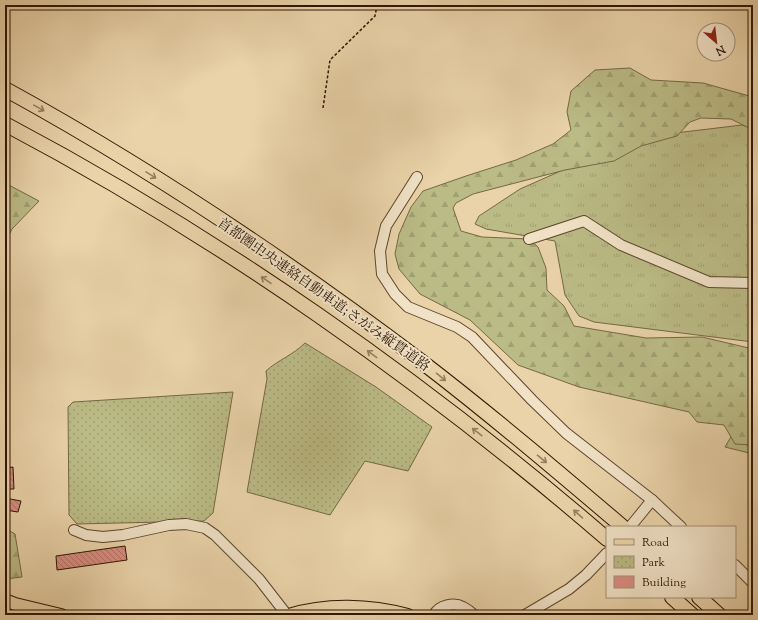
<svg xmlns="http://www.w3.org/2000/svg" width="758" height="620" font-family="'Sorts Mill Goudy','Noto Serif JP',serif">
<defs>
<pattern id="grass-tufts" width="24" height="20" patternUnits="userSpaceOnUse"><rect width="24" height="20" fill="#bbbb85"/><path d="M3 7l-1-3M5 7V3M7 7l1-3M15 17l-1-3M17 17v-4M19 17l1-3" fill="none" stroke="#a1a071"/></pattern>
<pattern id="forest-firs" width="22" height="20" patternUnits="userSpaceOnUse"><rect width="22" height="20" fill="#bbbb85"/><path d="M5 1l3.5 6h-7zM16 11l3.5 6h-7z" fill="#a1a071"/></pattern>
<pattern id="park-dots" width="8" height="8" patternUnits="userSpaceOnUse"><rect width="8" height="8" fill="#bbbb85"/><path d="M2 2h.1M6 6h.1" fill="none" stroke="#a1a071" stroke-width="1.8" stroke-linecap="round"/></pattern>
<pattern id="building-back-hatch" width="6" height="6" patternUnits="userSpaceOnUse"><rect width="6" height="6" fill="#db8d81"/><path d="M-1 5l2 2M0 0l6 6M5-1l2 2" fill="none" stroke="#b27267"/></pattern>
</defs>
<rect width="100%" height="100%" fill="#ead3a9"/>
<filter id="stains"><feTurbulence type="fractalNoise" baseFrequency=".005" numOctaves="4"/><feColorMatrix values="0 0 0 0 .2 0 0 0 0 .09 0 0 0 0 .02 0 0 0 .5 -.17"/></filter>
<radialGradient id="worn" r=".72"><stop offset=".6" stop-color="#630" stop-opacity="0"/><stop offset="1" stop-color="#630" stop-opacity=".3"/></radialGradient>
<g fill="url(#grass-tufts)" stroke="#746844">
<polygon points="742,125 753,128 753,342 594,322 579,316 565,295 555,241 486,229 475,224 479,216 520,189 590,158 650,136"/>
<polygon points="753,399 753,454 725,447"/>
</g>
<g fill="url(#forest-firs)" stroke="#746844">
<polygon points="630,68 651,80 703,83 753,97 753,130 731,119 701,118 690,122 677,136 641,146 614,161 565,170 473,194 456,203 453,208 461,231 482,237 529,239 538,247 546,268 547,290 564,306 574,326 646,338 702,337 753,349 753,445 735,444 724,425 697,422 689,412 579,387 518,365 470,320 420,294 399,269 395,254 399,234 411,207 423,191 466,176 516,160 553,144 571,130 567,112 571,91 595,70"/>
<polygon points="5,183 39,201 12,229 5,243"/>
<polygon points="5,528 15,534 22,577 5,579"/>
</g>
<g fill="url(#park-dots)" stroke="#746844">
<path d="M305 343 376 387 432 427 408 471 365 461 330 515 247 492 267 379 266 371C278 360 293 355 305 343Z"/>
<polygon points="233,392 213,513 204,521 77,524 69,515 68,407 73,402"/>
</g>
<g fill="url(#building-back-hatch)" stroke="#2e1604">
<polygon points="13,467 14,489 5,489 5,468"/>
<polygon points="5,498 21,501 18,512 5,510"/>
<polygon points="125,546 127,560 57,570 56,556"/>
</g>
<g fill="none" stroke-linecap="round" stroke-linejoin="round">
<g stroke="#5d452d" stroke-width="12">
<g id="minor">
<polyline points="417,177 386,226 380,251 382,274 395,294 408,307 457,327 472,337 532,400 566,433 652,500 681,527"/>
<polyline points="529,239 584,221 621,245 709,282 753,283"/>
<polyline points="630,527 652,500"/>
<polyline points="74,530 86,535 103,537 123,535 169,525 186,524 205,528 215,535 259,579 287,615"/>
<polyline points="735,565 753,583"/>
<path d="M434 615C439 605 454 602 463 607 467 609 471 612 474 615"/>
<polyline points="525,615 569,589 586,575 607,553"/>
</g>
</g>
<g stroke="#2e1604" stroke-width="14">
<g id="major">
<polyline points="5,600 15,604 61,615"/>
<path d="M289 615C327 603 370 605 408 615"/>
</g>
</g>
<g stroke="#2e1604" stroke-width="16">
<g id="highway">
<path d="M5 89C151 169 290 262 422 362 491 415 557 471 623 527"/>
<path d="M5 124C219 237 424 381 607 539"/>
<polyline points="672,597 692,615"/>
<polyline points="699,597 719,615"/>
</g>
</g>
<g stroke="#2e1604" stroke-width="1.5" stroke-dasharray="3 2" stroke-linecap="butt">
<polyline points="323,108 330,60 375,16 377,5"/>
<polyline points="418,612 426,612"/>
<polyline points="71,613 81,615"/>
<polyline points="269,615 275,613"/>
</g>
<use href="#minor" stroke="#f1e2c7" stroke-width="10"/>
<use href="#major" stroke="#ead3a9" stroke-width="12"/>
<use href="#highway" stroke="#ead3a9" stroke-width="14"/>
</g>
<defs><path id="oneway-shaft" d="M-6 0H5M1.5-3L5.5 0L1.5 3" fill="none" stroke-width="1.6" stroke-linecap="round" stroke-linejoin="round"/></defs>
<g stroke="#957e5f">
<use href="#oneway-shaft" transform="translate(39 108) rotate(29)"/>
<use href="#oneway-shaft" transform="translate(151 175) rotate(32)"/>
<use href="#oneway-shaft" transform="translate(266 280) rotate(-146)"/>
<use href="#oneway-shaft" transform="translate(372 354) rotate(-144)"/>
<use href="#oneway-shaft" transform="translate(441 377) rotate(39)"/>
<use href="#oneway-shaft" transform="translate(477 432) rotate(-142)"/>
<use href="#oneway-shaft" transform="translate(542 459) rotate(39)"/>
<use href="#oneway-shaft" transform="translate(578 514) rotate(-139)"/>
</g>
<g text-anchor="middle" stroke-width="4" stroke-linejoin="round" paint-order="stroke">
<g font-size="14" fill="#2e1604" stroke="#f1e2c7">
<text transform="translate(324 294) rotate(35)" y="5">首都圏中央連絡自動車道;さがみ縦貫道路</text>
</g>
</g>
<rect width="758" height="620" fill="none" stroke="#ead3a9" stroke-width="20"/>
<rect x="6" y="6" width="746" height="608" fill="none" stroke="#2e1604" stroke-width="2"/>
<rect x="10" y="10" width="738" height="600" fill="none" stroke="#2e1604"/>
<rect x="606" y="526" width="130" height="72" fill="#f1e2c7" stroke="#a39079"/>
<rect x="614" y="539" width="20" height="6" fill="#ead3a9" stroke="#a39079"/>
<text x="642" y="546" font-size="12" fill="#2e1604">Road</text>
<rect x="614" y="556" width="20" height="12" fill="url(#park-dots)" stroke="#a39079"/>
<text x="642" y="566" font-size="12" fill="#2e1604">Park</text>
<rect x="614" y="576" width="20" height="12" fill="#db8d81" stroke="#a39079"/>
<text x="642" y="586" font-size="12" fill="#2e1604">Building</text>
<g transform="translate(716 42) rotate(152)"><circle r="19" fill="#f1e2c7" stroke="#a39079"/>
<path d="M0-3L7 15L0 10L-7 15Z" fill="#8f2418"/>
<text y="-6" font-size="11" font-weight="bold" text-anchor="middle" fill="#2e1604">N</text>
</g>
<rect width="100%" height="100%" filter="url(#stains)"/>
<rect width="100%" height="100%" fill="url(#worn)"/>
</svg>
